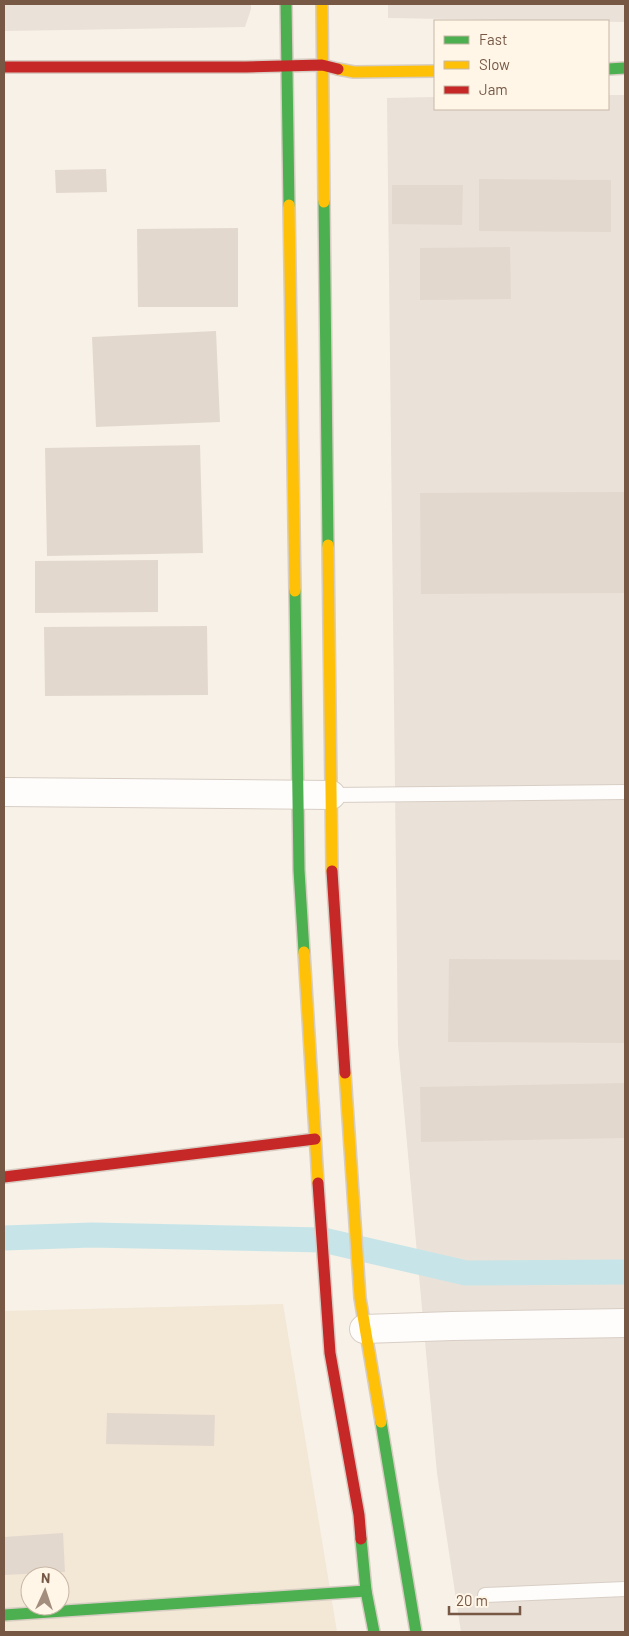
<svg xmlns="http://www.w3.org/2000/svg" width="629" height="1636" font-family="Barlow,sans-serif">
<rect width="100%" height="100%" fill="#f7f1e7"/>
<path fill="#f3e7d6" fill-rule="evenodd" d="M283 1304 337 1632H4V1311ZM30 1576H60V1606H30Z"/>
<g fill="#eae1d8">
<polygon points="4,4 251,4 251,9 245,27 4,31"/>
<polygon points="388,4 625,4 625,22 388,18"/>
<polygon points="608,95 625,95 625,1632 461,1632 437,1473 398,1044 387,98 435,97 435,109 608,109"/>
</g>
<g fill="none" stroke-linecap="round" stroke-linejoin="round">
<polyline stroke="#c7e5e8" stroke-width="25" points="4,1238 92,1235 323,1240 466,1273 625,1272"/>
</g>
<g fill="#e3d8ce">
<polygon points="106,169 107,192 56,193 55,170"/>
<polygon points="479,179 611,180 611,232 479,231"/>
<polygon points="392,185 463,185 462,225 392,224"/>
<polygon points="238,228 238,307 138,307 137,229"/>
<polygon points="510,247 511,299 420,300 420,248"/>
<polygon points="216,331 220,422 96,427 92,337"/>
<polygon points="200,445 203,553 47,556 45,448"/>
<polygon points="625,492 625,593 421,594 420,493"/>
<polygon points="158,560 158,612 35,613 35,561"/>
<polygon points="207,626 208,695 45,696 44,627"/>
<polygon points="449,959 625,960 625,1043 448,1042"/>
<polygon points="625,1083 625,1138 421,1142 420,1087"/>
<polygon points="107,1413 215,1415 214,1446 106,1444"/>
<polygon points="63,1533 65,1572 4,1575 4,1537"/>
</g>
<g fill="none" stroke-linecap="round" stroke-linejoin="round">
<g stroke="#d8cec5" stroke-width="16">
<g id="lane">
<polyline points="331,795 625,792"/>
<polyline points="485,1595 625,1589"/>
</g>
</g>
<g stroke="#d8cec5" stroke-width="30">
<g id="street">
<polyline points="4,792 331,795"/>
<polyline points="364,1329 452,1326 625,1323"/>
</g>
</g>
<g stroke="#d8cdc3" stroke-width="14">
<g id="fast">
<polyline points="286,4 289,205"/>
<polyline points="608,69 625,68"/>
<polyline points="324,202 328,545"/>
<polyline points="295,591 299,870 304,952"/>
<polyline points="381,1422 416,1632"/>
<polyline points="361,1539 366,1591 374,1632"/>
<polyline points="4,1615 366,1591"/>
</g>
</g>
<g stroke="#d8cdc3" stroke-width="14">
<g id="slow">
<polyline points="322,4 324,202"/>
<polyline points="338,69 354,72 435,71"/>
<polyline points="289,205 295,591"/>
<polyline points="328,545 332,871"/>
<polyline points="304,952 318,1183"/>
<polyline points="345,1073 360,1298 381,1422"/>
</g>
</g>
<g stroke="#d8cdc3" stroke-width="14">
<g id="jam">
<polyline points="4,67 246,67 322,65 338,69"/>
<polyline points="332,871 345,1073"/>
<polyline points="4,1177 315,1139"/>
<polyline points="318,1183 330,1353 359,1515 361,1539"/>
</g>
</g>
<use href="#lane" stroke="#fefdfb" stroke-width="14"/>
<use href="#street" stroke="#fefdfb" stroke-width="28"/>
<use href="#fast" stroke="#4caf50" stroke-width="11"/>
<use href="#slow" stroke="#ffc107" stroke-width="11"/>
<use href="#jam" stroke="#c62828" stroke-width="11"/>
</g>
<rect width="629" height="1636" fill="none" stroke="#765845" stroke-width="10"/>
<rect x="434" y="20" width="175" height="90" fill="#fff6e8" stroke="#c8b7a7"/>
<rect x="444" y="36" width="25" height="8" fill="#4caf50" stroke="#c8b7a7"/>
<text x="479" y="45" font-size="15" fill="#765845">Fast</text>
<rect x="444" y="61" width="25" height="8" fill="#ffc107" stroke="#c8b7a7"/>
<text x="479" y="70" font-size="15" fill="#765845">Slow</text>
<rect x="444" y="86" width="25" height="8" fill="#c62828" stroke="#c8b7a7"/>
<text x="479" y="95" font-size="15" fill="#765845">Jam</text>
<g transform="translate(45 1591) rotate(3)"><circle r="24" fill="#fff6e8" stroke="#c8b7a7"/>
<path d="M0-4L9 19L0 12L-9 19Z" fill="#a38e7e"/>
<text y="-8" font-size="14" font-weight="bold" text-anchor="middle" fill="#765845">N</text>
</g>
<path d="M449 1606v8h71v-8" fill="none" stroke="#765845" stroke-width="2.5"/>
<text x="456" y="1606" font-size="15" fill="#765845" stroke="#fff6e8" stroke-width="4" paint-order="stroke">20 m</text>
</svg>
